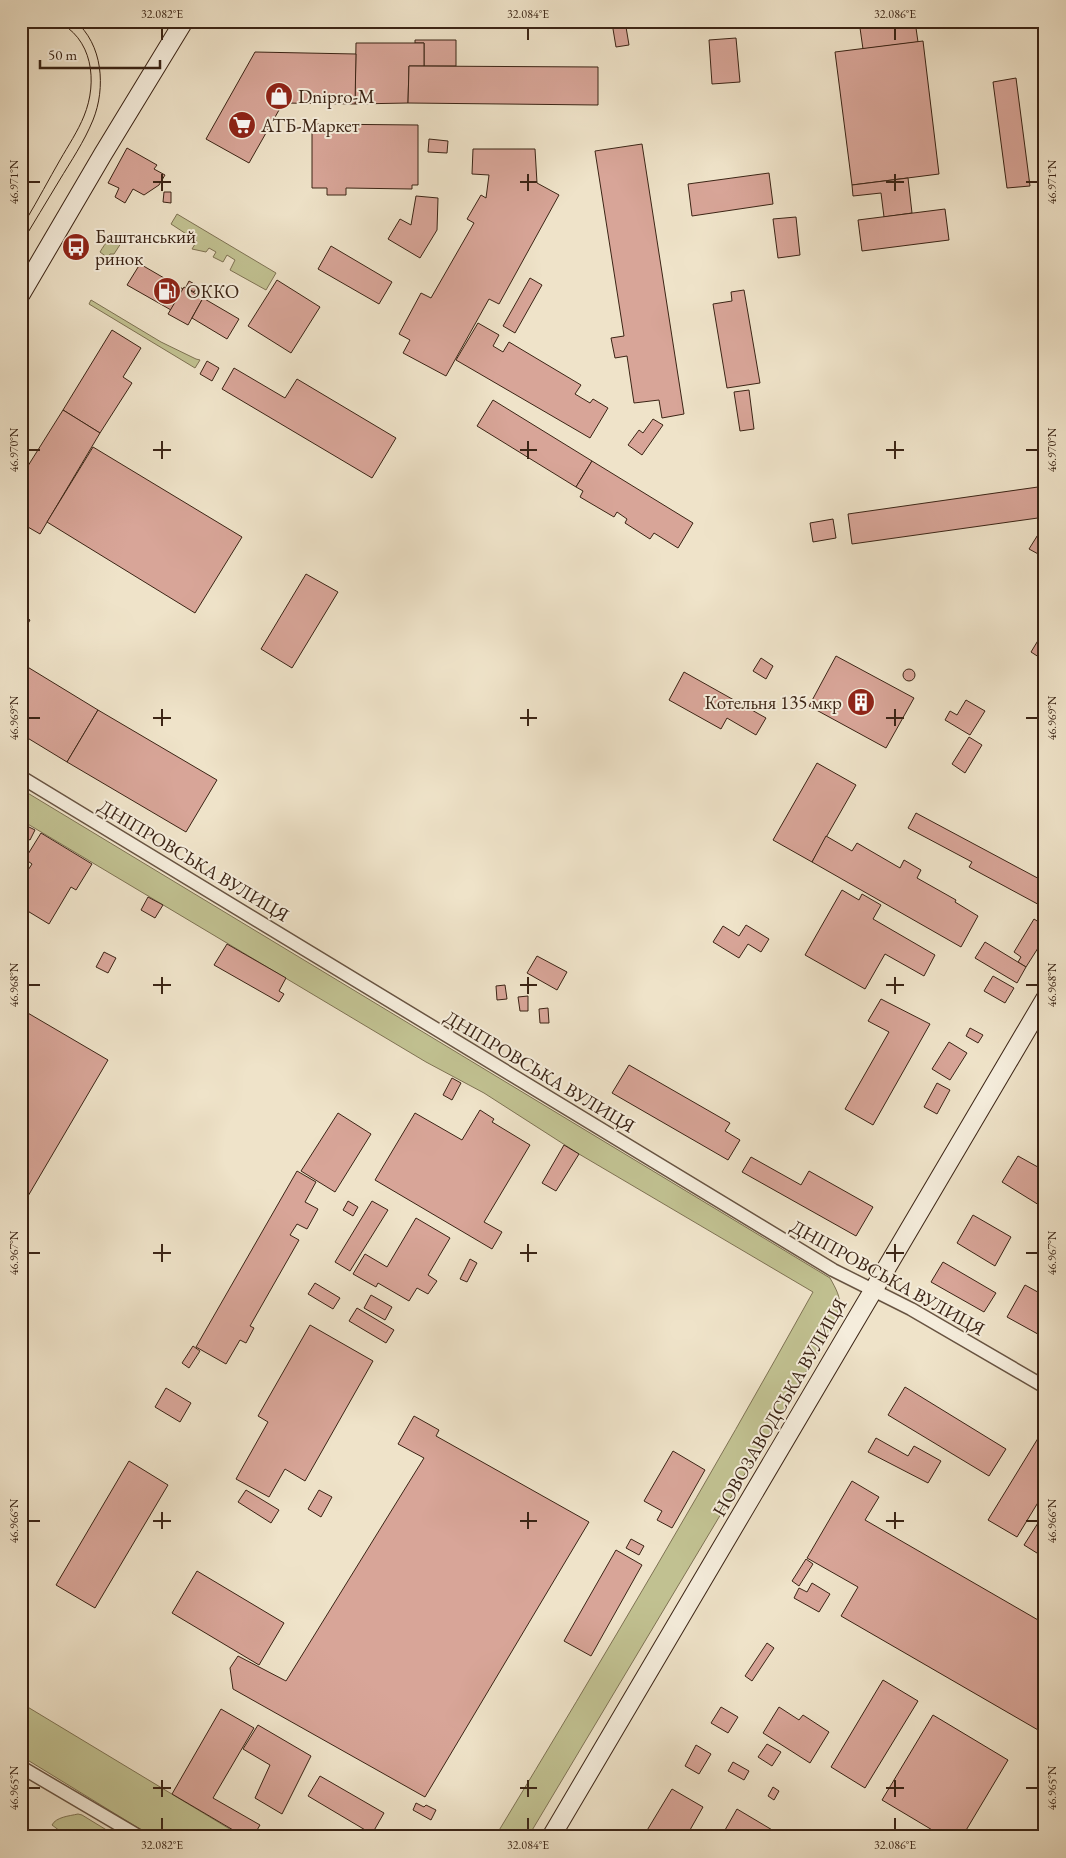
<svg xmlns="http://www.w3.org/2000/svg" width="1066" height="1858" font-family="'EB Garamond',serif">
<rect width="100%" height="100%" fill="#efe3c9"/>
<filter id="stains"><feTurbulence type="fractalNoise" baseFrequency=".004" numOctaves="4"/><feColorMatrix values="0 0 0 0 .2 0 0 0 0 .09 0 0 0 0 .02 0 0 0 .5 -.17"/></filter>
<radialGradient id="worn" r=".72"><stop offset=".6" stop-color="#630" stop-opacity="0"/><stop offset="1" stop-color="#630" stop-opacity=".3"/></radialGradient>
<g fill="#c1c191" stroke="#7e7253">
<polygon points="177,214 276,273 266,290 230,270 235,260 227,255 223,262 213,257 216,252 209,248 206,252 192,249 197,241 171,224"/>
<path d="M122 235 125 237 114 254H110L108 258 100 252C106 242 110 236 122 235Z"/>
<polygon points="91,300 161,342 196,359 200,360 195,368 89,304"/>
<path d="M21 789 830 1278C843 1301 842 1304 832 1328L528 1837H495C604 1657 711 1476 813 1292L579 1154 484 1093 426 1062 21 820Z"/>
<polygon points="21,1703 243,1837 153,1837 21,1756"/>
<path d="M78 1814 82 1815 118 1837H68L52 1825C56 1817 69 1816 78 1814Z"/>
</g>
<g fill="#d8a598" stroke="#3b2415">
<polygon points="625,21 629,45 616,47 612,23"/>
<polygon points="859,21 915,21 918,42 863,49"/>
<polygon points="736,38 740,82 712,84 709,40"/>
<polygon points="415,40 456,40 456,66 424,66 424,43 415,43"/>
<polygon points="923,41 939,174 852,185 835,52"/>
<polygon points="356,43 424,43 424,66 409,66 408,103 355,104"/>
<polygon points="255,52 356,54 355,104 283,103 249,163 206,139"/>
<polygon points="409,66 598,67 598,105 408,103"/>
<polygon points="1016,78 1030,186 1007,188 993,82"/>
<polygon points="312,124 418,125 418,185 412,185 412,189 346,188 346,195 327,195 327,188 312,188"/>
<polygon points="429,139 448,141 447,153 428,152"/>
<polygon points="642,144 684,414 662,418 659,400 634,403 627,356 615,358 611,338 624,336 595,151"/>
<polygon points="127,148 157,165 154,169 165,175 159,185 144,195 133,189 125,203 115,197 119,188 108,183"/>
<polygon points="473,149 535,149 537,183 559,195 499,304 489,299 446,376 403,353 410,340 399,334 421,293 431,298 474,223 467,219 481,195 486,198 489,175 472,174"/>
<polygon points="769,173 773,204 692,216 688,184"/>
<polygon points="908,178 912,213 884,217 881,193 853,196 852,185"/>
<polygon points="164,192 171,192 171,203 163,202"/>
<polygon points="416,196 438,198 437,230 420,258 388,239 400,219 411,225"/>
<polygon points="945,209 949,240 862,251 858,220"/>
<polygon points="796,217 800,255 778,258 773,219"/>
<polygon points="331,246 392,282 379,304 318,269"/>
<polygon points="140,264 183,289 171,310 127,285"/>
<polygon points="530,278 542,285 515,333 503,326"/>
<polygon points="277,280 320,307 291,353 248,326"/>
<polygon points="189,281 198,286 194,292 186,287"/>
<polygon points="184,287 203,298 188,325 168,314"/>
<polygon points="744,290 760,383 727,388 713,304 732,301 731,292"/>
<polygon points="203,298 239,319 227,339 192,318"/>
<polygon points="478,323 499,335 493,346 503,352 509,342 581,385 575,394 590,403 593,399 608,408 590,438 456,360"/>
<polygon points="112,330 141,348 123,377 132,383 100,433 63,410"/>
<polygon points="207,361 219,368 212,381 200,374"/>
<polygon points="234,368 285,398 297,379 396,438 372,478 222,389"/>
<polygon points="749,390 754,429 740,431 734,392"/>
<polygon points="493,400 592,461 576,487 477,426"/>
<polygon points="63,410 100,433 40,534 21,523 21,477"/>
<polygon points="653,419 663,425 642,455 628,445 639,430 643,433"/>
<polygon points="93,447 242,537 195,613 47,522"/>
<polygon points="592,461 693,523 678,548 654,533 650,539 625,523 627,519 617,512 614,517 580,497 583,491 576,487"/>
<polygon points="1045,486 1045,517 852,544 848,514"/>
<polygon points="833,519 836,538 813,542 810,523"/>
<polygon points="1039,533 1045,537 1045,548 1040,555 1029,549"/>
<polygon points="306,574 338,592 292,668 261,649"/>
<polygon points="21,614 30,620 21,636"/>
<polygon points="1045,629 1045,661 1031,652"/>
<polygon points="836,656 914,698 886,748 809,706"/>
<polygon points="761,658 773,666 766,679 753,671"/>
<polygon points="21,663 98,710 67,762 21,734"/>
<circle cx="909" cy="675" r="6"/>
<polygon points="684,672 766,718 756,735 727,718 721,729 669,700"/>
<polygon points="966,700 985,711 970,735 945,720 950,711 957,715"/>
<polygon points="98,710 217,780 186,832 67,762"/>
<polygon points="969,737 982,745 965,773 952,764"/>
<polygon points="817,763 856,785 812,862 773,840"/>
<polygon points="916,813 1045,882 1045,908 969,867 972,862 908,828"/>
<polygon points="27,826 35,830 30,840 21,836"/>
<polygon points="41,833 92,864 76,890 71,887 49,924 21,907 21,881 32,864 25,859"/>
<polygon points="826,836 852,851 857,843 900,868 904,860 921,870 917,878 956,900 955,902 978,916 961,947 812,862"/>
<polygon points="842,890 859,900 862,894 881,905 873,919 935,955 924,976 885,954 865,989 805,955"/>
<polygon points="148,897 163,905 155,918 141,910"/>
<polygon points="1034,919 1045,926 1045,937 1026,967 1018,962 1021,957 1014,952"/>
<polygon points="746,925 769,939 761,952 748,944 739,958 713,942 723,926 739,936"/>
<polygon points="985,942 1026,967 1017,983 975,958"/>
<polygon points="227,944 286,978 279,991 284,994 279,1002 214,965"/>
<polygon points="104,952 116,958 108,973 96,967"/>
<polygon points="537,956 567,972 557,990 527,973"/>
<polygon points="993,976 1014,988 1005,1003 984,991"/>
<polygon points="505,985 507,999 497,1000 496,986"/>
<polygon points="528,996 528,1011 520,1011 518,997"/>
<polygon points="881,999 930,1024 873,1125 845,1109 889,1032 868,1021"/>
<polygon points="548,1008 549,1023 540,1023 539,1009"/>
<polygon points="21,1009 108,1060 21,1208"/>
<polygon points="970,1028 983,1035 978,1043 966,1036"/>
<polygon points="949,1042 967,1053 950,1080 932,1069"/>
<polygon points="629,1065 730,1123 725,1131 740,1140 728,1160 612,1093"/>
<polygon points="452,1078 461,1083 452,1100 443,1095"/>
<polygon points="937,1083 950,1090 937,1114 924,1107"/>
<polygon points="480,1110 494,1119 492,1122 530,1145 484,1222 502,1232 492,1249 375,1180 415,1113 462,1140"/>
<polygon points="338,1113 371,1134 335,1192 301,1171"/>
<polygon points="564,1145 579,1154 556,1191 542,1183"/>
<polygon points="1018,1156 1045,1171 1045,1194 1039,1205 1002,1182"/>
<polygon points="751,1157 801,1185 809,1171 873,1207 856,1236 742,1172"/>
<polygon points="297,1171 316,1182 305,1202 318,1209 307,1229 297,1224 290,1235 299,1240 250,1326 254,1328 246,1343 240,1340 226,1364 196,1347"/>
<polygon points="348,1201 358,1207 353,1216 343,1210"/>
<polygon points="372,1201 388,1210 350,1271 335,1262"/>
<polygon points="973,1215 1011,1237 995,1266 957,1243"/>
<polygon points="416,1218 450,1238 428,1275 437,1281 428,1294 417,1288 409,1301 378,1283 376,1287 353,1274 365,1254 387,1267"/>
<polygon points="470,1259 477,1263 467,1282 460,1279"/>
<polygon points="943,1262 996,1293 984,1312 931,1282"/>
<polygon points="315,1283 340,1298 333,1309 308,1294"/>
<polygon points="1025,1285 1045,1296 1045,1338 1007,1317"/>
<polygon points="371,1295 392,1307 385,1320 364,1308"/>
<polygon points="357,1308 394,1330 386,1343 349,1321"/>
<polygon points="310,1325 373,1361 305,1481 285,1469 269,1497 236,1479 268,1422 258,1416"/>
<polygon points="193,1346 200,1351 189,1368 182,1363"/>
<polygon points="905,1387 1006,1449 989,1476 888,1415"/>
<polygon points="166,1388 191,1403 180,1422 155,1407"/>
<polygon points="414,1416 439,1430 436,1436 589,1522 425,1797 233,1689 230,1668 238,1656 286,1681 424,1458 398,1444"/>
<polygon points="1040,1435 1045,1438 1045,1491 1017,1537 988,1520"/>
<polygon points="876,1438 908,1456 914,1446 941,1461 928,1483 868,1452"/>
<polygon points="673,1451 705,1470 672,1528 657,1520 662,1511 644,1501"/>
<polygon points="129,1461 168,1485 95,1608 56,1585"/>
<polygon points="852,1481 879,1497 865,1520 1045,1624 1045,1734 841,1616 858,1587 807,1558"/>
<polygon points="246,1490 279,1510 271,1523 238,1502"/>
<polygon points="319,1490 332,1497 321,1517 308,1509"/>
<polygon points="1045,1512 1045,1558 1024,1545"/>
<polygon points="631,1539 644,1546 639,1555 626,1548"/>
<polygon points="616,1550 642,1565 591,1656 564,1641"/>
<polygon points="806,1559 813,1564 799,1586 792,1581"/>
<polygon points="197,1571 284,1623 259,1665 172,1613"/>
<polygon points="812,1583 830,1594 819,1612 794,1598 799,1588 807,1592"/>
<polygon points="767,1643 774,1648 752,1681 745,1676"/>
<polygon points="883,1680 918,1701 865,1788 831,1767"/>
<polygon points="721,1707 738,1717 728,1733 711,1723"/>
<polygon points="779,1707 799,1720 803,1715 829,1732 810,1763 763,1733"/>
<polygon points="221,1709 254,1728 213,1798 260,1825 253,1837 245,1837 172,1794"/>
<polygon points="933,1715 1008,1760 962,1837 944,1837 882,1800"/>
<polygon points="258,1725 311,1756 282,1814 255,1798 270,1765 243,1749"/>
<polygon points="767,1744 781,1752 772,1766 758,1757"/>
<polygon points="696,1745 711,1754 699,1774 685,1766"/>
<polygon points="733,1762 749,1771 744,1780 728,1771"/>
<polygon points="320,1776 384,1813 372,1834 308,1796"/>
<polygon points="773,1787 779,1791 774,1800 768,1796"/>
<polygon points="672,1789 703,1807 686,1837 643,1837"/>
<polygon points="416,1803 424,1807 426,1805 436,1810 431,1820 413,1810"/>
<polygon points="737,1809 784,1837 721,1837"/>
</g>
<g fill="none" stroke-linecap="round" stroke-linejoin="round">
<g stroke="#685442" stroke-width="15">
<g id="street">
<polyline points="21,777 833,1270 911,1309 1045,1387"/>
<polyline points="21,1767 140,1837"/>
</g>
</g>
<g stroke="#3b2415" stroke-width="20">
<g id="secondary">
<polyline points="21,294 103,154 184,21"/>
<polyline points="551,1837 1045,999"/>
</g>
</g>
<use href="#street" stroke="#f5eddc" stroke-width="12"/>
<use href="#secondary" stroke="#f5eddc" stroke-width="18"/>
<g stroke="#3b2415" stroke-width="1">
<path d="M22 235 26 220C38 200 49 179 60 160 68 146 78 131 84 116 98 82 93 37 56 21"/>
<path d="M21 244C34 223 46 202 59 181 71 161 84 142 93 120 106 88 103 44 75 21"/>
</g>
</g>
<path fill="none" stroke="#3b2415" stroke-width="2" d="M162 28V40M528 28V40M895 28V40M162 174V191M528 174V191M895 174V191M28 182H40M153 182H171M520 182H537M886 182H904M1026 182H1038M162 441V459M528 441V459M895 441V459M28 450H40M153 450H171M520 450H537M886 450H904M1026 450H1038M162 709V726M528 709V726M895 709V726M28 718H40M153 718H171M520 718H537M886 718H904M1026 718H1038M162 977V994M528 977V994M895 977V994M28 985H40M153 985H171M520 985H537M886 985H904M1026 985H1038M162 1244V1262M528 1244V1262M895 1244V1262M28 1253H40M153 1253H171M520 1253H537M886 1253H904M1026 1253H1038M162 1512V1529M528 1512V1529M895 1512V1529M28 1521H40M153 1521H171M520 1521H537M886 1521H904M1026 1521H1038M162 1780V1797M528 1780V1797M895 1780V1797M28 1788H40M153 1788H171M520 1788H537M886 1788H904M1026 1788H1038M162 1818V1830M528 1818V1830M895 1818V1830"/>
<defs>
<g id="shop-disc" transform="scale(1.4375)"><circle r="9.5" fill="#8f2418" stroke="#f5eddc"/><path d="M-5-2.5h2.3a2.7 3.5 0 0 1 5.4 0H5L5.5 6h-11ZM-1.5-2.5h3a1.5 2.3 0 0 0-3 0Z" fill="#fff"/></g>
<g id="supermarket-disc" transform="scale(1.4375)"><circle r="9.5" fill="#8f2418" stroke="#f5eddc"/><path d="M-6-5.5h2.5l.6 2H6L4.5 2H-2.5L-4.4-4H-6ZM-1.5 3.2a1.3 1.3 0 1 0 .1 0ZM3 3.2a1.3 1.3 0 1 0 .1 0Z" fill="#fff"/></g>
<g id="bus-disc" transform="scale(1.4375)"><circle r="9.5" fill="#8f2418" stroke="#f5eddc"/><path d="M-5-6H5V4H4V6H2V4H-2V6H-4V4H-5ZM-3.5-4V0h7V-4ZM-3.5 1.2v1.5H-2V1.2ZM2 1.2v1.5H3.5V1.2Z" fill="#fff"/></g>
<g id="fuel-disc" transform="scale(1.4375)"><circle r="9.5" fill="#8f2418" stroke="#f5eddc"/><path d="M-5.5-6h7V0h2V4h1.3V-2.5L3-4.5l.8-.8L6-3V5H2.5V1h-1V6h-7ZM-4.2-4.7v3.2H.2V-4.7Z" fill="#fff"/></g>
<g id="building-disc" transform="scale(1.4375)"><circle r="9.5" fill="#8f2418" stroke="#f5eddc"/><path d="M-4-6H4V6H1V3H-1V6H-4ZM-2.5-4.3h1.7v1.8h-1.7ZM.8-4.3h1.7v1.8H.8ZM-2.5-1h1.7V.8h-1.7ZM.8-1h1.7V.8H.8Z" fill="#fff"/></g>
</defs>
<g fill-rule="evenodd">
<use href="#shop-disc" x="279" y="96"/>
<use href="#supermarket-disc" x="242" y="125"/>
<use href="#bus-disc" x="76" y="247"/>
<use href="#fuel-disc" x="167" y="291"/>
<use href="#building-disc" x="861" y="702"/>
</g>
<g text-anchor="middle" stroke-width="4" stroke-linejoin="round" paint-order="stroke">
<g font-size="19" fill="#3b2415" stroke="#f5eddc" text-anchor="start">
<text x="298" y="103">Dnipro-M</text>
<text x="261" y="132">АТБ-Маркет</text>
<text x="95" y="243">Баштанський<tspan x="95" dy="22">ринок</tspan></text>
<text x="186" y="298">ОККО</text>
<text x="842" y="709" text-anchor="end">Котельня 135 мкр</text>
</g>
<g font-size="19" fill="#3b2415" stroke="#f5eddc">
<text transform="translate(194 860) rotate(31)" y="7">ДНІПРОВСЬКА ВУЛИЦЯ</text>
<text transform="translate(540 1071) rotate(31)" y="7">ДНІПРОВСЬКА ВУЛИЦЯ</text>
<text transform="translate(888 1277) rotate(29)" y="7">ДНІПРОВСЬКА ВУЛИЦЯ</text>
<text transform="translate(779 1407) rotate(-60)" y="7">НОВОЗАВОДСЬКА ВУЛИЦЯ</text>
</g>
</g>
<rect width="1066" height="1858" fill="none" stroke="#efe3c9" stroke-width="55"/>
<path d="M40 60v8h120v-8" fill="none" stroke="#3b2415" stroke-width="2.5"/>
<text x="48" y="60" font-size="15" fill="#3b2415" stroke="#f5eddc" stroke-width="4" paint-order="stroke">50 m</text>
<rect x="28" y="28" width="1010" height="1802" fill="none" stroke="#3b2415" stroke-width="2"/>
<g font-size="12" text-anchor="middle" fill="#3b2415">
<text x="162" y="18">32.082°E</text>
<text x="528" y="18">32.084°E</text>
<text x="895" y="18">32.086°E</text>
<text transform="translate(14 182) rotate(-90)" y="4">46.971°N</text>
<text transform="translate(1052 182) rotate(-90)" y="4">46.971°N</text>
<text transform="translate(14 450) rotate(-90)" y="4">46.970°N</text>
<text transform="translate(1052 450) rotate(-90)" y="4">46.970°N</text>
<text transform="translate(14 718) rotate(-90)" y="4">46.969°N</text>
<text transform="translate(1052 718) rotate(-90)" y="4">46.969°N</text>
<text transform="translate(14 985) rotate(-90)" y="4">46.968°N</text>
<text transform="translate(1052 985) rotate(-90)" y="4">46.968°N</text>
<text transform="translate(14 1253) rotate(-90)" y="4">46.967°N</text>
<text transform="translate(1052 1253) rotate(-90)" y="4">46.967°N</text>
<text transform="translate(14 1521) rotate(-90)" y="4">46.966°N</text>
<text transform="translate(1052 1521) rotate(-90)" y="4">46.966°N</text>
<text transform="translate(14 1788) rotate(-90)" y="4">46.965°N</text>
<text transform="translate(1052 1788) rotate(-90)" y="4">46.965°N</text>
<text x="162" y="1849">32.082°E</text>
<text x="528" y="1849">32.084°E</text>
<text x="895" y="1849">32.086°E</text>
</g>
<rect width="100%" height="100%" filter="url(#stains)"/>
<rect width="100%" height="100%" fill="url(#worn)"/>
</svg>
